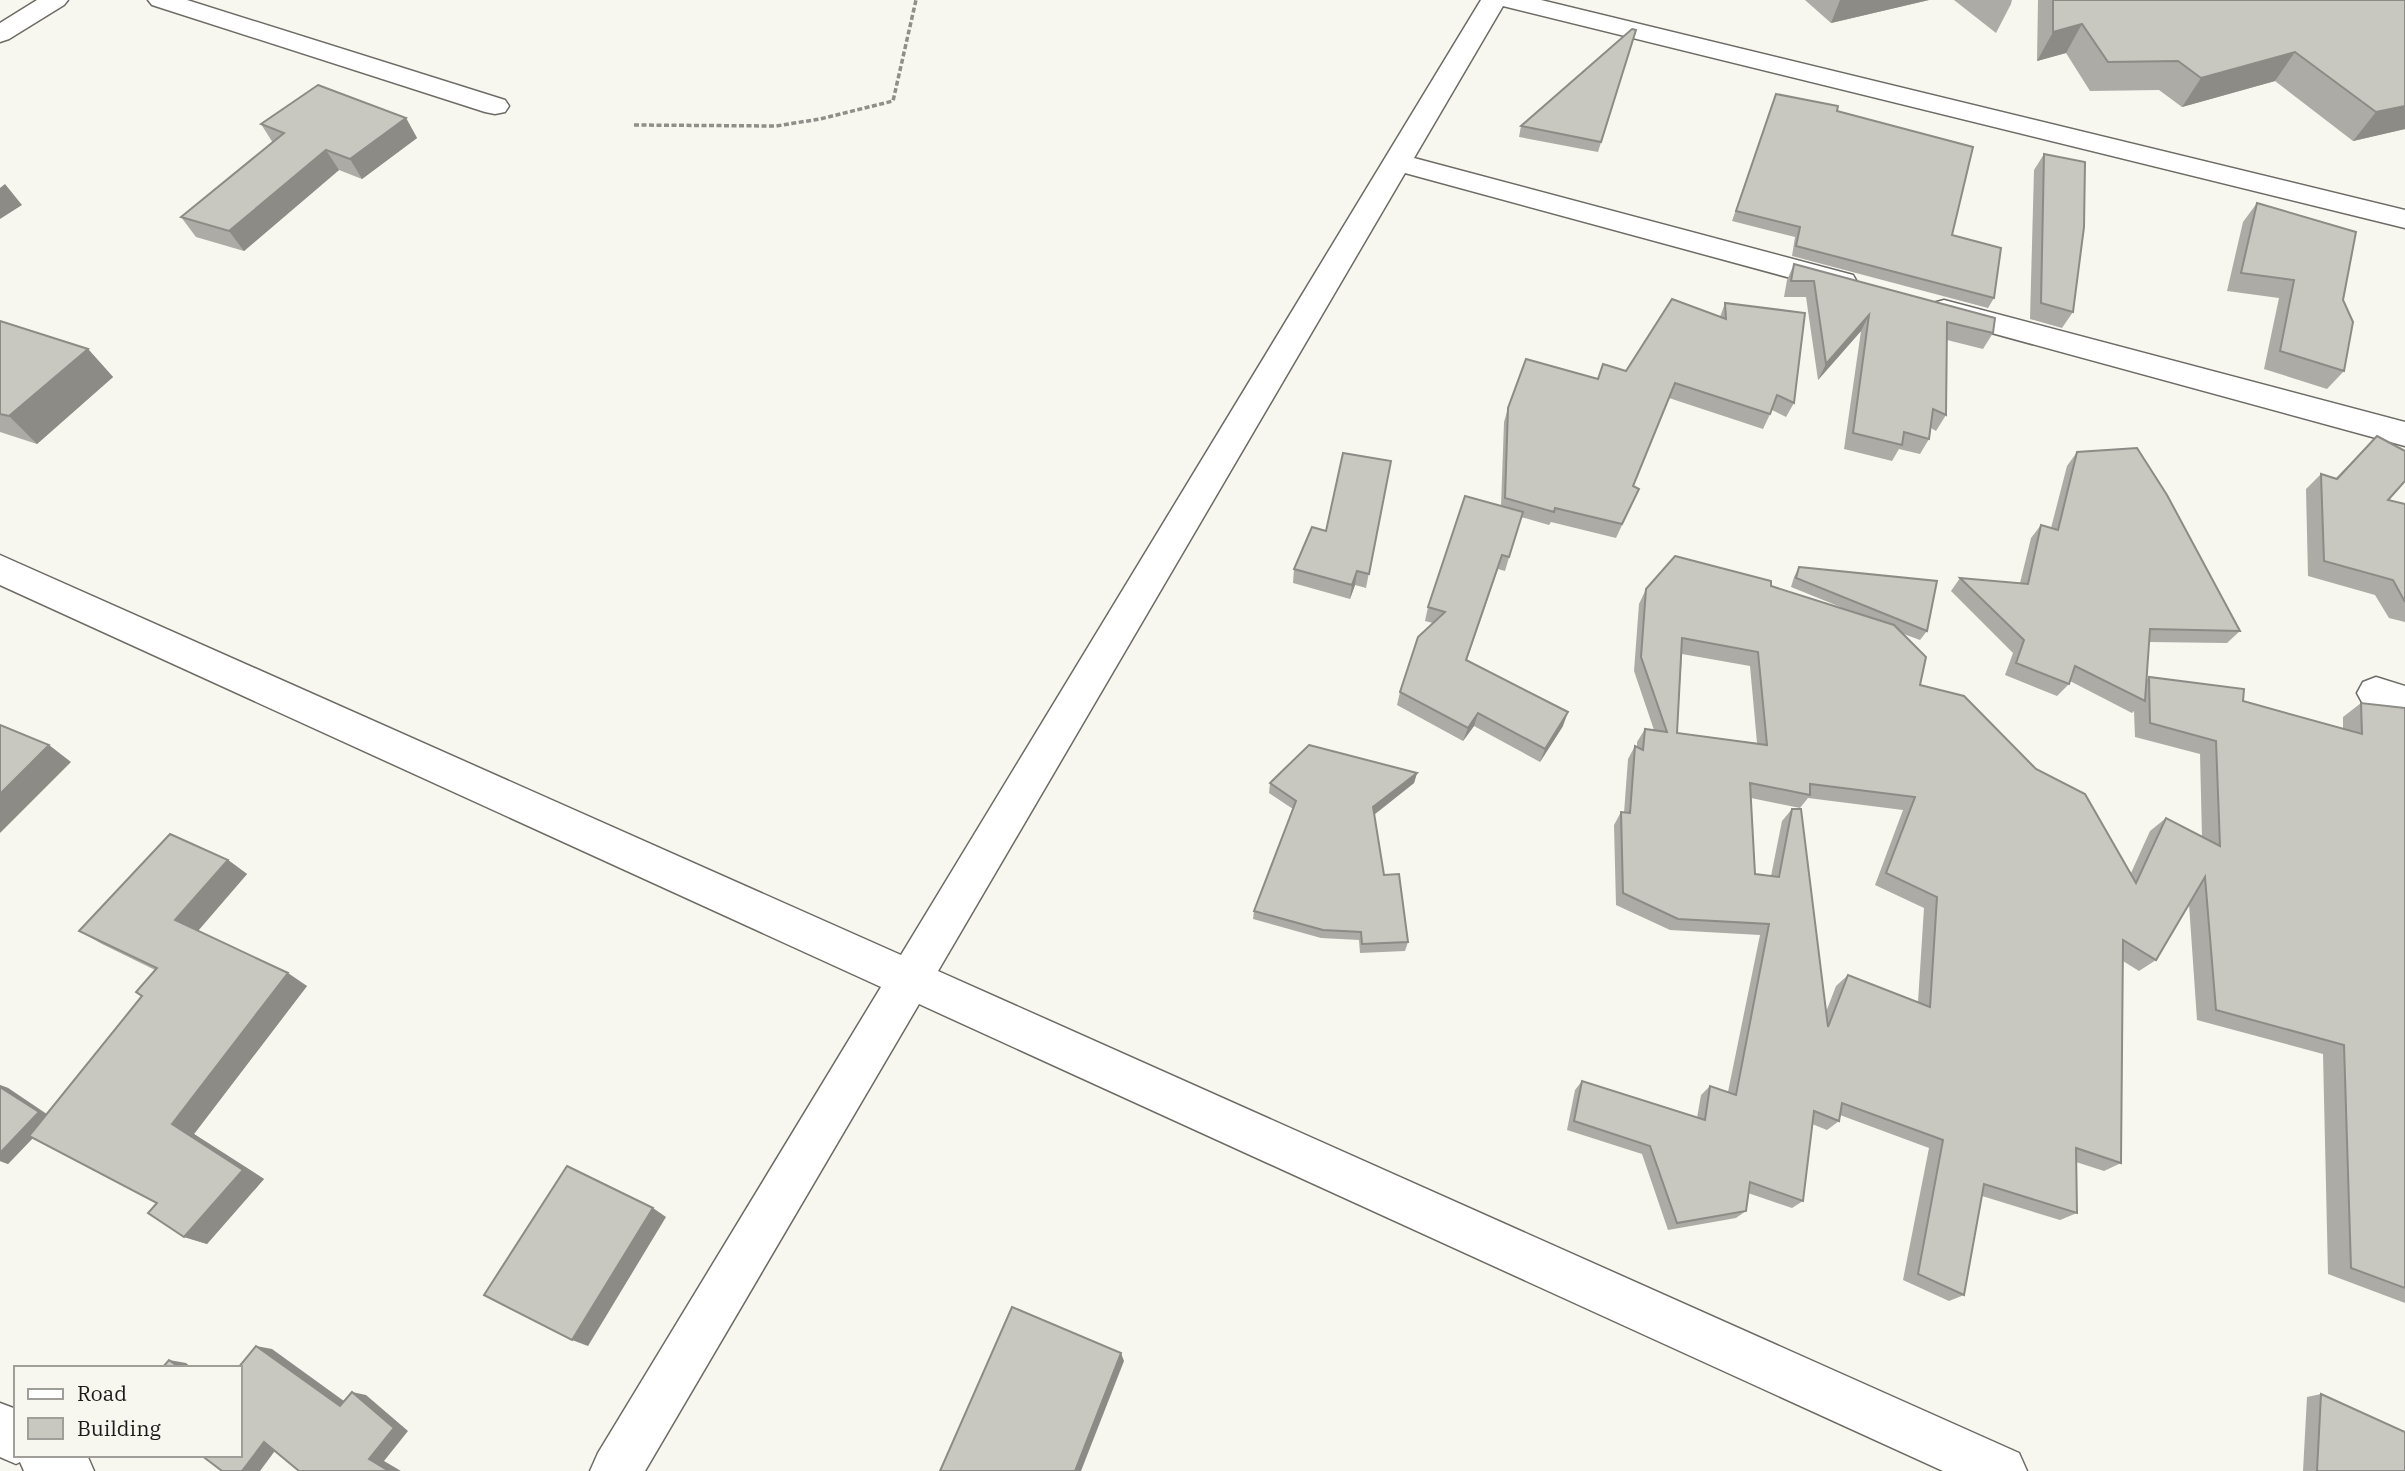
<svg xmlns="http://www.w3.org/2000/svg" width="2405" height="1471" font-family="'IBM Plex Serif',serif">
<rect width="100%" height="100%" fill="#f7f6ef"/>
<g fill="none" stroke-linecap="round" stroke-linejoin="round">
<g stroke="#6c6b65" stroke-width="3">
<g id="street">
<polygon points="37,0 68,0 64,5 9,39 0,42 0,23"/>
<polygon points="148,0 187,0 505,100 509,106 505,112 495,114 485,112 152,5"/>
<polygon points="1481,0 1541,0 2405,210 2405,228 1503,6 1414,158 1853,275 1857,282 1853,289 1842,292 1405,173 938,971 2019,1453 2027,1471 1943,1471 919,1004 645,1471 590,1471 598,1453 881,987 0,585 0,555 901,955"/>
<polygon points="1944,300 2405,422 2405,446 1933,317 1929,310 1933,303"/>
<polygon points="2376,677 2405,686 2405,718 2363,704 2357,693 2363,682"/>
<polygon points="0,1403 16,1409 16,1455 87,1455 94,1471 24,1471 20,1462 16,1464 0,1457"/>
</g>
</g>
<polyline stroke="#8f8f8a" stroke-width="3.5" stroke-dasharray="5 2.5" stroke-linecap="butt" points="634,125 776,126 820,119 893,101 916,0"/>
<use href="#street" fill="#fff" fill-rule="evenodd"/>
</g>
<g fill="#acaba5" fill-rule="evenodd">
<polygon points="1805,0 1929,0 1831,23"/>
<polygon points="1954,0 2012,0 2011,4 1996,33"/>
<polygon points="2038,0 2405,0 2405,129 2353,141 2275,81 2182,107 2159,90 2090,91 2066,53 2037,61"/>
<polygon points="1636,30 1598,152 1519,137 1521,126"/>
<polygon points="1772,104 1837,111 1952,235 1994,298 1988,308 1792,256 1795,237 1732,221"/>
<polygon points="406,118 417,138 362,179 339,170 244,251 196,237 181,217 273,143 261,124"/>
<polygon points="2044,154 2073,312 2062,328 2030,319 2034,170"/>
<polygon points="2257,203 2343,300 2344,371 2327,389 2264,369 2279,298 2227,291 2243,222"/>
<polygon points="1794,264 1993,333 1983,349 1947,340 1946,415 1936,431 1931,428 1929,439 1920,454 1899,449 1892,461 1844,449 1861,331 1818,380 1806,297 1784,297 1787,280"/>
<polygon points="1725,303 1794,403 1786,417 1772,410 1763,429 1669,398 1633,486 1639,489 1616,538 1551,522 1549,525 1521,517 1505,571 1498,569 1467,660 1563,726 1540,762 1474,726 1463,741 1397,705 1400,692 1433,623 1425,621 1428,607 1501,506 1504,422 1508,408 1626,371 1720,317"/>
<polygon points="0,321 88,349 113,377 37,444 0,432"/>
<polygon points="2377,436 2388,500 2405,504 2405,622 2389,618 2375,595 2308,576 2306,489 2321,474 2336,478"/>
<path d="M2077 452 2240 631 2227 643 2149 642 2146 680 2149 677 2343 729V717L2361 703 2405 708V1303L2328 1274 2323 1054 2197 1020 2189 904 2156 960 2139 971 2123 961 2121 1163 2104 1171 2076 1162 2077 1213 2060 1220 1982 1196 1964 1295 1949 1301 1903 1280 1929 1148 1840 1115 1839 1121 1827 1130 1812 1124 1803 1201 1792 1208 1748 1193 1746 1211 1736 1218 1668 1230 1642 1154 1567 1130 1575 1090 1582 1081 1697 1118 1701 1095 1710 1086 1728 1092 1760 935 1670 930 1616 905 1614 825 1621 812 1624 813 1628 759 1635 746 1637 747V742L1645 729 1654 730 1634 671 1639 604 1646 589 1771 586 1843 608 1791 587 1794 577 1799 567 1927 631 1920 640 1901 633 1920 685 2131 873 2150 831 2166 818 2202 837 2200 754 2135 737 2134 711 2132 713 2070 681 2069 684 2057 696 2005 675 2013 653 1951 591 1960 578 2020 583 2031 538 2041 525 2051 528 2067 466ZM1682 654 1750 666 1757 743 1677 733ZM1751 798 1800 808 1808 798 1903 810 1875 885 1924 908 1918 1002 1848 975 1836 986 1826 1012 1792 809 1782 821 1771 876 1755 874Z"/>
<polygon points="1388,476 1366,588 1355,585 1350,599 1293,583 1294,569 1326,531"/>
<polygon points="1417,773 1414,783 1374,815 1384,875 1408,942 1405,951 1360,953 1359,940 1321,938 1253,919 1254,911 1293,809 1269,793 1270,783"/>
<polygon points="228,860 247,874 198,931 307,986 194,1134 264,1179 207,1244 184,1237 157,1203 33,1138 8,1164 0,1161 0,1085 8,1088 47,1114 142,996 155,970 102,944 79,931"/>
<polygon points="2321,1394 2405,1471 2303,1471 2307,1397"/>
</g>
<g fill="#8c8b86">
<polygon points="1840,0 1929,0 1831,23"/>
<polygon points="2082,24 2066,53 2037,61 2053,32"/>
<polygon points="2295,52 2275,81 2182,107 2201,78"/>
<polygon points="2405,106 2405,129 2353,141 2376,112"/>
<polygon points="406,118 417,138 362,179 350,159"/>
<polygon points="326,150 339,170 244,251 229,231"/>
<polygon points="5,184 22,205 0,219 0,188"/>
<polygon points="1869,315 1861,331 1818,380 1826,364"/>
<polygon points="88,349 113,377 37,444 9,416"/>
<polygon points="1357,571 1355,585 1350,599 1352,585"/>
<polygon points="1568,712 1563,726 1540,762 1545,749"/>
<polygon points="1478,713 1474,726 1463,741 1468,728"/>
<polygon points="49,745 71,762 0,833 0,794"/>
<polygon points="1417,773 1414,783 1371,817 1373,807"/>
<polygon points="228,860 247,874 196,933 175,920"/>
<polygon points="288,973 307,986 194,1134 264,1179 207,1244 184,1237 172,1124"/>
<polygon points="0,1085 8,1088 52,1118 8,1164 0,1161"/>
<polygon points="653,1208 666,1217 588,1346 572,1340"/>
<polygon points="256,1346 272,1349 355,1409 340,1406"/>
<polygon points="1121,1353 1124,1361 1081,1471 1075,1471"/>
<polygon points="169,1360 186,1363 192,1368 180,1368"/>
<polygon points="352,1392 366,1395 408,1431 384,1461 401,1471 389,1471 369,1459"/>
<polygon points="264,1442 280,1444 260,1471 242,1471"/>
</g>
<g fill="#c8c7c0" stroke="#8c8b86" stroke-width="2" fill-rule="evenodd">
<polygon points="2053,0 2405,0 2405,106 2376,112 2295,52 2201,78 2178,61 2108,62 2082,24 2053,32"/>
<polygon points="1632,29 1636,30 1601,142 1521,126"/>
<polygon points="318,85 406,118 350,159 326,150 229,231 181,217 284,133 261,124"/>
<polygon points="1776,94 1838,106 1837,111 1973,147 1952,235 2001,248 1994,298 1796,246 1800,227 1736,211"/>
<polygon points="2044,154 2085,162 2084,227 2073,312 2041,303"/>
<polygon points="2257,203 2356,232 2343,300 2353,322 2344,371 2280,351 2294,280 2241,273"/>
<polygon points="1794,264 1995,318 1993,333 1947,322 1946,415 1933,409 1929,439 1904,432 1902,445 1853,433 1869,315 1826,364 1814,281 1791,281"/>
<polygon points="1672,299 1726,319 1725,303 1805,313 1794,403 1777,395 1770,414 1675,383 1633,486 1639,489 1622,524 1555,508 1554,512 1505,498 1508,408 1526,359 1598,379 1603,364 1626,371"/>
<polygon points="0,321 88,349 9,416 0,414"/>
<polygon points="2377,436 2405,451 2405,481 2388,500 2405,504 2405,602 2393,580 2324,561 2321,474 2337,479"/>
<polygon points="2137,448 2167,495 2240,631 2150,629 2145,701 2075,666 2069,684 2016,663 2024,640 1960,578 2028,584 2041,525 2058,530 2077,452"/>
<polygon points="1343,453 1391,461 1369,574 1357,571 1352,585 1294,569 1312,527 1326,531"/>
<polygon points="1465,496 1523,512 1509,557 1502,555 1466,660 1568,712 1545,749 1478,713 1468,728 1400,692 1418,637 1445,612 1428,607"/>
<path d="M1675 556 1771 581V586L1894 625 1926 657 1920 685 1964 696 2036 769 2085 794 2136 883 2166 818 2220 846 2216 741 2150 723 2149 677 2244 689 2243 701 2362 734 2361 703 2405 708V1288L2351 1268 2344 1045 2216 1010 2205 877 2156 960 2123 940 2121 1163 2076 1148 2077 1213 1984 1184 1964 1295 1918 1274 1943 1140 1842 1103 1839 1121 1814 1111 1803 1201 1750 1182 1746 1211 1677 1223 1650 1146 1574 1121 1582 1081 1705 1120 1710 1086 1736 1095 1769 924 1678 919 1623 893 1621 812 1630 813 1635 746 1643 750 1645 729 1667 732 1641 657 1646 589ZM1682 638 1758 652 1767 745 1677 733ZM1750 783 1810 795V784L1915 797 1886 873 1937 897 1930 1007 1848 975 1828 1027 1801 809H1792L1779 877 1755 874Z"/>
<polygon points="1799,567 1937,581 1927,631 1796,578"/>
<polygon points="0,725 49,745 0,794"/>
<polygon points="1309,745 1417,773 1373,807 1384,875 1399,874 1408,942 1362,944 1361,932 1323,930 1254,911 1296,801 1270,783"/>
<polygon points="170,834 228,860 175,920 288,973 172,1124 243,1170 184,1237 148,1213 157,1203 29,1136 142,996 136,992 157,968 79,931"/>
<polygon points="0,1087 39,1112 0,1153"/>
<polygon points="567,1166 653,1208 572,1340 484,1295"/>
<polygon points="1012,1307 1121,1353 1075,1471 940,1471"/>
<polygon points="256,1346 340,1406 352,1392 394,1428 369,1459 389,1471 299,1471 264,1442 242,1471 222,1471 201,1455 240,1455 240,1368 238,1368"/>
<polygon points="169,1360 180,1368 162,1368"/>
<polygon points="2321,1394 2405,1432 2405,1471 2317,1471"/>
</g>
<rect x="14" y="1366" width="228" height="91" fill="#f7f6ef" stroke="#9f9e99" stroke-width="2"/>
<rect x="28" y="1389" width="35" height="10" fill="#ffffff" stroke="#9f9e99" stroke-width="2"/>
<text x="77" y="1401" font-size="21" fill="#1b1b19">Road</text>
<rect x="28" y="1418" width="35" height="21" fill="#c8c7c0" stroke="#9f9e99" stroke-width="2"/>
<text x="77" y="1436" font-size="21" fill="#1b1b19">Building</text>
</svg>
